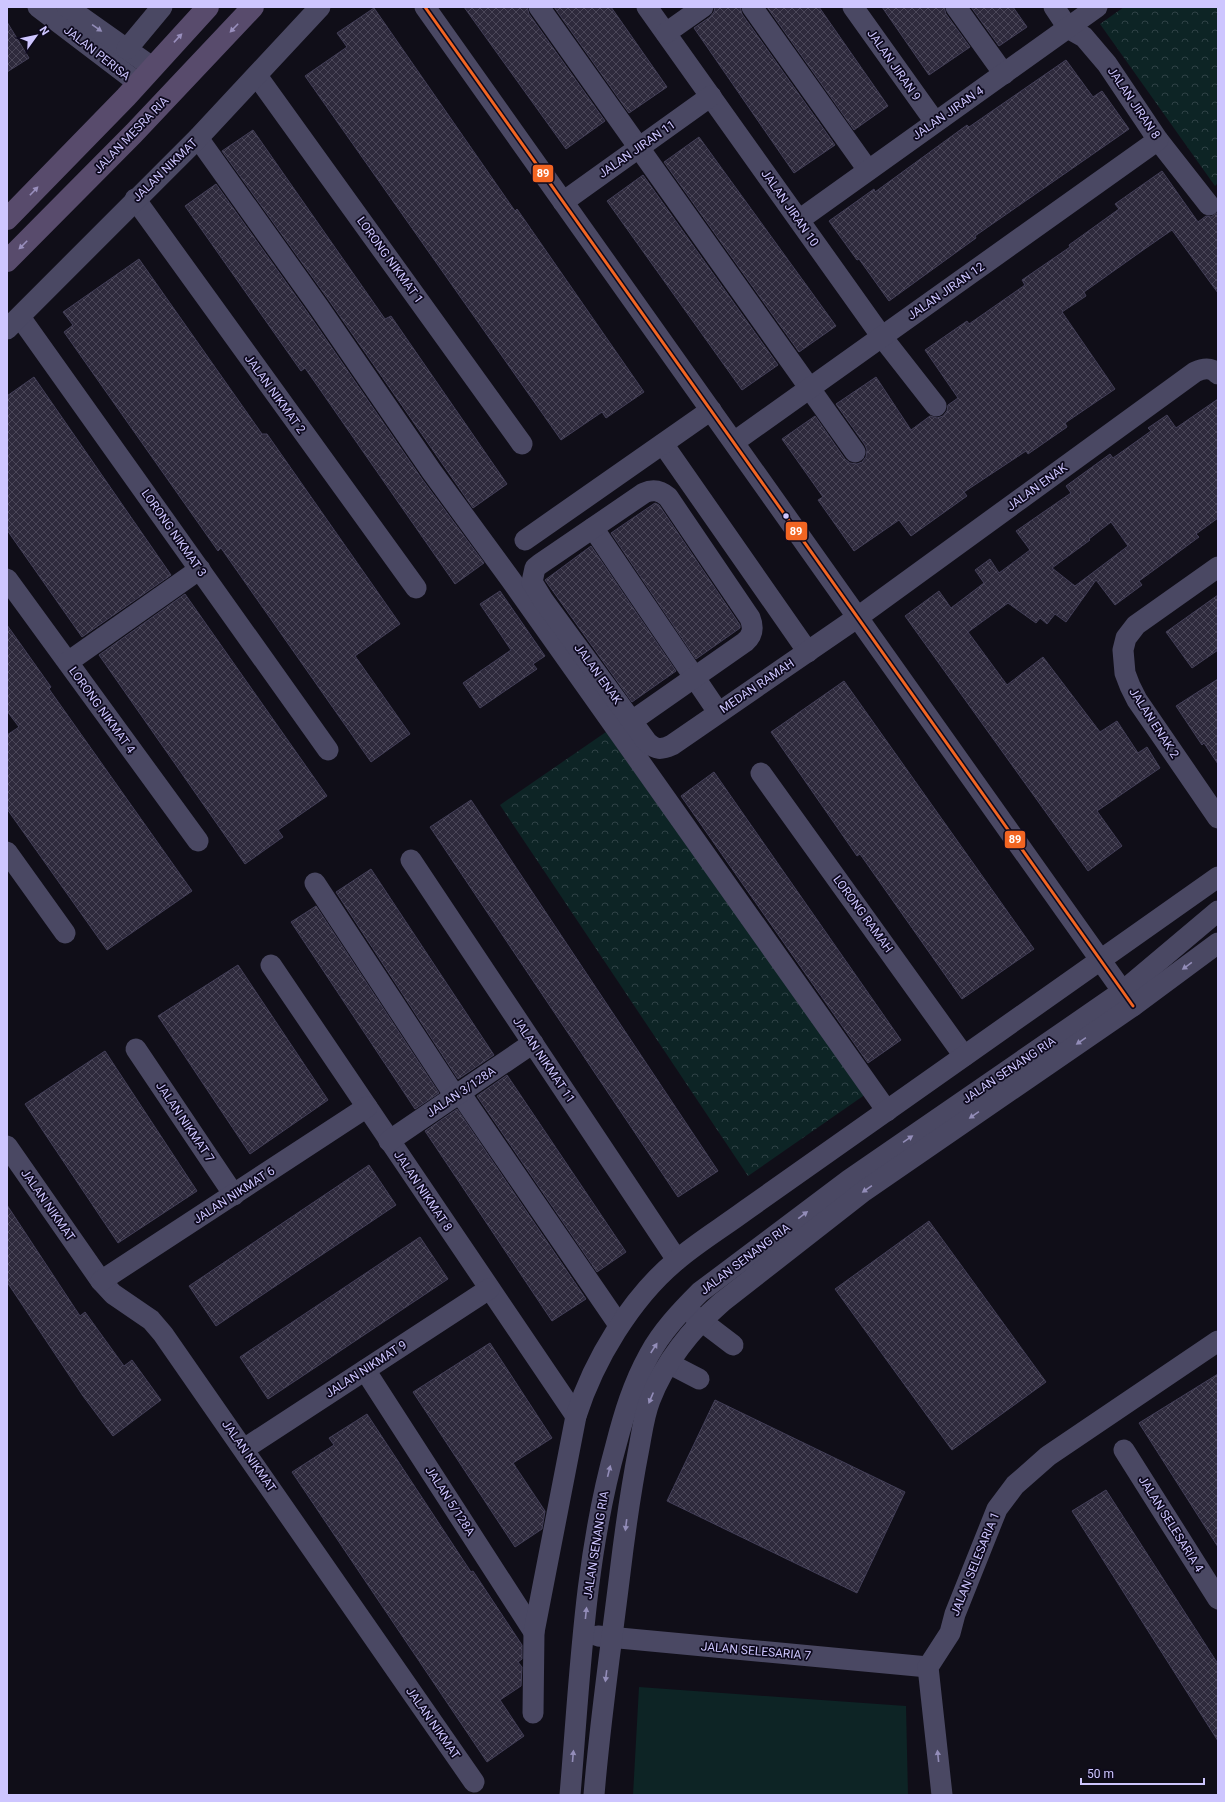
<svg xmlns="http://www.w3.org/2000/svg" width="1225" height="1802" font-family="Roboto,sans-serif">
<defs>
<pattern id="forest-crowns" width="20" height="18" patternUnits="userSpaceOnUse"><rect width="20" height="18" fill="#0d2425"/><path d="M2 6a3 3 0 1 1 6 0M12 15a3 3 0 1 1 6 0" fill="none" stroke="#2f4246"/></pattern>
<pattern id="building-cross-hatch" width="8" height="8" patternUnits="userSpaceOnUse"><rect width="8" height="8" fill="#2e2a3c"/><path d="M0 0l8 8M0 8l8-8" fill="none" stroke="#4b4759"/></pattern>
</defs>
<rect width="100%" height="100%" fill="#100e18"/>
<g fill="url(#forest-crowns)">
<polygon points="1124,7 1218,7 1218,183 1215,186 1100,24"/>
<polygon points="606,732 866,1094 748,1176 500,805"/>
</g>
<polygon fill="#0d2425" points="639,1687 906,1706 908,1795 633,1795"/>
<g fill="url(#building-cross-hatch)" stroke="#433f58" fill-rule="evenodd">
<polygon points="464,7 527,7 529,14 605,121 566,149"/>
<polygon points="554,7 611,7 667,87 629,113"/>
<polygon points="715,7 740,7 742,14 835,145 794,173 694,28 710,17 714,12"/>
<polygon points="767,7 819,7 888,106 854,130"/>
<polygon points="882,7 944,7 946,14 970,47 929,75"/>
<polygon points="971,7 1013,7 1027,27 999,46"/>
<polygon points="374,8 515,211 517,209 644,392 606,418 602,412 561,440 305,76 347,47 337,33"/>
<polygon points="7,22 29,58 7,72"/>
<polygon points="1066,60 1093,97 1102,91 1129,129 975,236 976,238 889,301 859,259 857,260 829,221 874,189 875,192 967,125 969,127"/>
<polygon points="253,130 385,319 391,316 507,484 473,508 328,299 222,151"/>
<polygon points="699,137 836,326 799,352 664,162"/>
<polygon points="1162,171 1198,222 1206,216 1211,217 1218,212 1218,293 1172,230 1146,248 1084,292 1086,296 1062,312 1115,389 1065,423 1067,427 1028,454 1026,451 964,492 967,496 911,536 899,520 854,551 818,500 823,497 782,439 815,416 845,459 850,463 857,464 862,462 866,457 867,450 865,445 836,404 876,377 911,430 930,416 937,418 943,416 947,411 948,405 958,398 925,350 967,321 969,324 1025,285 1022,280 1070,247 1069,245 1119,209 1115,204"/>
<polygon points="643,175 778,365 742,390 607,201"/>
<polygon points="216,184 308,313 422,479 484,563 455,584 305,368 301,371 185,206"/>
<polygon points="139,259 262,434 267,434 400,624 355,656 410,734 371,762 221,548 218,551 64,332 73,325 63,312"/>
<polygon points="34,377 171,575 82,637 7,530 7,396"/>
<path d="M1218 399V518L1196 534 1199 537 1139 581 1142 585 1115 605 1096 580 1066 622 1055 614 1047 624 1040 618 1036 623 1008 603 968 632 1007 685 1043 657 1100 732 1117 721 1138 753 1147 747 1160 768 1097 811 1122 846 1088 871 905 616 939 591 951 608 984 583 975 570 990 559 999 573 1030 550 1016 531 1071 493 1066 486 1110 454 1113 458 1151 431 1148 428 1167 415 1176 428ZM1111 522 1128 546 1075 586 1052 568 1090 540 1089 539Z"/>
<polygon points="655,503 659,505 740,625 740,628 696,659 611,533"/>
<polygon points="591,546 676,671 632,702 545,580"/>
<polygon points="500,591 545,656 533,664 537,669 480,708 463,683 511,650 480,604"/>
<polygon points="185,594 327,796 278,830 283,837 245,864 99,655"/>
<polygon points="1218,595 1218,650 1192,668 1166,632"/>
<polygon points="7,625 51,687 49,689 66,713 192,891 107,950 7,809 7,735 19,727 7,711"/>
<polygon points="1218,679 1218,764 1204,743 1202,745 1176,706"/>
<polygon points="844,681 1034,949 962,999 860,854 857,856 771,732"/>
<polygon points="714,772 901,1040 868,1063 681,796"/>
<polygon points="471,800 718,1171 678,1197 430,827"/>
<polygon points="371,869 494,1055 458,1079 336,892"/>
<polygon points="316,906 439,1093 415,1109 291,922"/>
<polygon points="238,965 328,1100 250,1154 158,1016"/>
<polygon points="105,1051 197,1191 118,1243 25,1104"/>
<polygon points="507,1075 626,1252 597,1272 477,1096"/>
<polygon points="457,1109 586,1299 552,1321 425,1131"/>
<polygon points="369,1165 396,1205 216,1326 189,1286"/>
<polygon points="7,1205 80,1316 85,1312 124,1366 132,1360 161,1400 113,1436 83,1396 7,1282"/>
<polygon points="929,1221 1046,1382 952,1450 835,1289"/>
<polygon points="420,1237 448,1279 268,1399 240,1357"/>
<polygon points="490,1343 552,1438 513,1463 545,1511 542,1529 515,1547 413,1392"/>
<polygon points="1218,1374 1218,1547 1139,1423"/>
<polygon points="715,1400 905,1492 857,1593 667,1501"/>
<polygon points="367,1414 471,1572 473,1571 522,1645 522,1659 518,1662 522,1667 521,1686 500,1700 524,1736 487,1762 292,1472 334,1445 329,1438"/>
<polygon points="1106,1490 1218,1664 1218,1741 1072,1511"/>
</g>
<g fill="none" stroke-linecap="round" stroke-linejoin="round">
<g stroke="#4a4863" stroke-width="21">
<polyline points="38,7 138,83"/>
<polyline points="67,7 152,67"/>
<polyline points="425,7 1133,1006"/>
<polyline points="539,7 855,452"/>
<polyline points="647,7 882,337 936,406"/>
<polyline points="752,7 868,170"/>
<polyline points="853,7 935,122"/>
<polyline points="956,7 1004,74"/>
<polyline points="1054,7 1068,28 1084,37 1107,64 1158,140 1209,205"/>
<polyline points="666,33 703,7"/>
<polyline points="127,49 162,7"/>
<polyline points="257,76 522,444"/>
<polyline points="198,138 318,306 432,472 511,580 887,1111"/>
<polyline points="135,199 416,588"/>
<polyline points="563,202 711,96"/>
<polyline points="799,220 1097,7"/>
<polyline points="20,317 328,750"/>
<polyline points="7,329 198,138 320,7"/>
<polyline points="734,442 1158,140"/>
<polyline points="663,444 808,652"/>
<polyline points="593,528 718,712"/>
<polyline points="525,540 711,410"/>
<polyline points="1218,567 1136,625 1126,638 1123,650 1125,673 1130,686 1137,700 1218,818"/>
<polyline points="7,579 198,841"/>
<polyline points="68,662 200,569"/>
<path d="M632 721 745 642C753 635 754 628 750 618L668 497C660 490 653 489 644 493L540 564 535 568 532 582 543 600 647 742C656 750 661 750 672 745L858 617 1195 372C1204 368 1211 367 1218 374"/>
<polyline points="761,773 964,1056"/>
<polyline points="7,852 65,933"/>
<polyline points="411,860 677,1260"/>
<polyline points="315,883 455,1096"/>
<polyline points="271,965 576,1416"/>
<polyline points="136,1049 234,1195"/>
<polyline points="460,1093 619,1325"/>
<polyline points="389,1141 533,1043"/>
<polyline points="7,1146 101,1281 113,1294 151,1320 163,1334 474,1782"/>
<polyline points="101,1281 367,1107"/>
<polyline points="691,1313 733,1345"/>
<polyline points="670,1364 699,1379"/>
<polyline points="365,1370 534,1632"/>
<polyline points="244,1449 489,1289"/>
<polyline points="1124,1450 1218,1599"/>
<polyline points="598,1636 928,1667"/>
<path d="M533 1713 534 1632 576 1416C594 1360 631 1298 677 1260 698 1242 723 1227 746 1210L1218 877"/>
<path d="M570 1795C580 1678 584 1559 616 1445 624 1414 633 1384 649 1355 662 1331 681 1311 700 1292L849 1180 1123 991 1218 911"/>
<path d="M594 1795C600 1721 611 1647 620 1573 625 1531 631 1489 639 1448 642 1432 644 1415 650 1400 664 1363 692 1328 722 1302L864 1191 1133 1006 1218 943"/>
<polyline points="942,1795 928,1667 950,1633 955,1614 997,1509 1015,1485 1048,1456 1218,1341"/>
</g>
<g stroke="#584b6c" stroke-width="22">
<polyline points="7,219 126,97 208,7"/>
<polyline points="7,261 134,133 253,7"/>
</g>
<g stroke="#0d091d" stroke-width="6">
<polyline id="bus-1" points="425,7 1133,1006"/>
</g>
<use href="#bus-1" stroke="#f26522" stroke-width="3"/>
</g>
<defs><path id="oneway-solid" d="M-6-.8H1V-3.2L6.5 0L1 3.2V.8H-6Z"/></defs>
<g fill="#938db9">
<use href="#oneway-solid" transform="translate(97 28) rotate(35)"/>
<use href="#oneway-solid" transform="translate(1187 966) rotate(144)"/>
<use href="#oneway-solid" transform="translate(1081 1041) rotate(145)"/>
<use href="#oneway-solid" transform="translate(974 1115) rotate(145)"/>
<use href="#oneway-solid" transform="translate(908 1139) rotate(-34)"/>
<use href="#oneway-solid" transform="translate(867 1189) rotate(145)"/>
<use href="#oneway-solid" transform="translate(803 1215) rotate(-37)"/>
<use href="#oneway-solid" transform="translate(654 1348) rotate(-57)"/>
<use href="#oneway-solid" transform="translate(651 1398) rotate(113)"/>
<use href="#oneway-solid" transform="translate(609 1471) rotate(-76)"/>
<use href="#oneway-solid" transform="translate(626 1525) rotate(97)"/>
<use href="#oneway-solid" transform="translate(586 1613) rotate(-84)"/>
<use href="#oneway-solid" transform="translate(606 1676) rotate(97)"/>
<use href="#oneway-solid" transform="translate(573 1756) rotate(-85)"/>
<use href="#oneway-solid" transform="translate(938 1756) rotate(-96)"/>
</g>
<g fill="#998fbd">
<use href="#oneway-solid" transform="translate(234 28) rotate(134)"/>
<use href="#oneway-solid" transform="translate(178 38) rotate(-47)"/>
<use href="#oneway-solid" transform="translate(34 191) rotate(-46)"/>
<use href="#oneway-solid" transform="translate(23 245) rotate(135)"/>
</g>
<circle fill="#cec6ff" stroke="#0d091d" stroke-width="1.5" cx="786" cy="516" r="3.5"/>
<g text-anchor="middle" stroke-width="3.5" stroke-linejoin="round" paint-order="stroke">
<g font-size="12" fill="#cec6ff" stroke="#0d091d">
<text transform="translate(97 53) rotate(38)" y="4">JALAN PERISA</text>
<text transform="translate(894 65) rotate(55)" y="4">JALAN JIRAN 9</text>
<text transform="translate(1134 103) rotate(56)" y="4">JALAN JIRAN 8</text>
<text transform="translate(948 113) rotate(-35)" y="4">JALAN JIRAN 4</text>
<text transform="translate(131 135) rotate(-46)" y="4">JALAN MESRA RIA</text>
<text transform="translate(637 149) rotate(-35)" y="4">JALAN JIRAN 11</text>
<text transform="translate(165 170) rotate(-44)" y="4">JALAN NIKMAT</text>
<text transform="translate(790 208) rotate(55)" y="4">JALAN JIRAN 10</text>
<text transform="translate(390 260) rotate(54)" y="4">LORONG NIKMAT 1</text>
<text transform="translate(946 291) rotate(-35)" y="4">JALAN JIRAN 12</text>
<text transform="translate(275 394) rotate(54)" y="4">JALAN NIKMAT 2</text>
<text transform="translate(1037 487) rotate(-36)" y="4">JALAN ENAK</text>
<text transform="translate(174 533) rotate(55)" y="4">LORONG NIKMAT 3</text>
<text transform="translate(598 674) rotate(54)" y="4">JALAN ENAK</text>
<text transform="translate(757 686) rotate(-34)" y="4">MEDAN RAMAH</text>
<text transform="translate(102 710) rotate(54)" y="4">LORONG NIKMAT 4</text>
<text transform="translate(1154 723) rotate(57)" y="4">JALAN ENAK 2</text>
<text transform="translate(863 914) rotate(54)" y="4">LORONG RAMAH</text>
<text transform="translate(544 1060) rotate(56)" y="4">JALAN NIKMAT 11</text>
<text transform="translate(1009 1070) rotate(-34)" y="4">JALAN SENANG RIA</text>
<text transform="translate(461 1092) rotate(-34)" y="4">JALAN 3/128A</text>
<text transform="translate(185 1122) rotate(56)" y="4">JALAN NIKMAT 7</text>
<text transform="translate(423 1191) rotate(56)" y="4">JALAN NIKMAT 8</text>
<text transform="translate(234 1195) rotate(-33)" y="4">JALAN NIKMAT 6</text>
<text transform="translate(48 1205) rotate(55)" y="4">JALAN NIKMAT</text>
<text transform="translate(745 1259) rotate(-37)" y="4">JALAN SENANG RIA</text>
<text transform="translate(366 1369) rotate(-33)" y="4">JALAN NIKMAT 9</text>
<text transform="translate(249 1456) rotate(55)" y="4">JALAN NIKMAT</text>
<text transform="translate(450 1501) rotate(57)" y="4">JALAN 5/128A</text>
<text transform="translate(1171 1524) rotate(58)" y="4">JALAN SELESARIA 4</text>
<text transform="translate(596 1545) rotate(-81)" y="4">JALAN SENANG RIA</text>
<text transform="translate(975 1564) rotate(-68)" y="4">JALAN SELESARIA 1</text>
<text transform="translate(756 1651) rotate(5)" y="4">JALAN SELESARIA 7</text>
<text transform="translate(433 1723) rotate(55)" y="4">JALAN NIKMAT</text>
</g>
</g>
<g stroke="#0d091d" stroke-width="1.5">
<rect x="532" y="164" width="22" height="19" rx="4" fill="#f26522"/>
<rect x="785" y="521" width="23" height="20" rx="4" fill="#f26522"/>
<rect x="1004" y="830" width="22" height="19" rx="4" fill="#f26522"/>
</g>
<g font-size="11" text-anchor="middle" font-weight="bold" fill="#fff">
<text x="543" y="177">89</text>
<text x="796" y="535">89</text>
<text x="1015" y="843">89</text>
</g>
<rect width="1225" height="1802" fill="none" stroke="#cec6ff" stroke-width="16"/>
<g transform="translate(36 36) rotate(57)" stroke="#0d091d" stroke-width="3" paint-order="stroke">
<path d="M0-3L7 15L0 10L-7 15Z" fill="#cec6ff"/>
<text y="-6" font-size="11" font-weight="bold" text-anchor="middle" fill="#cec6ff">N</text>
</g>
<path d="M1081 1778v6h123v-6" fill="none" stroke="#cec6ff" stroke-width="2"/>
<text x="1087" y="1778" font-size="12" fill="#cec6ff" stroke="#0d091d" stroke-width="3" paint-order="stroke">50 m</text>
</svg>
